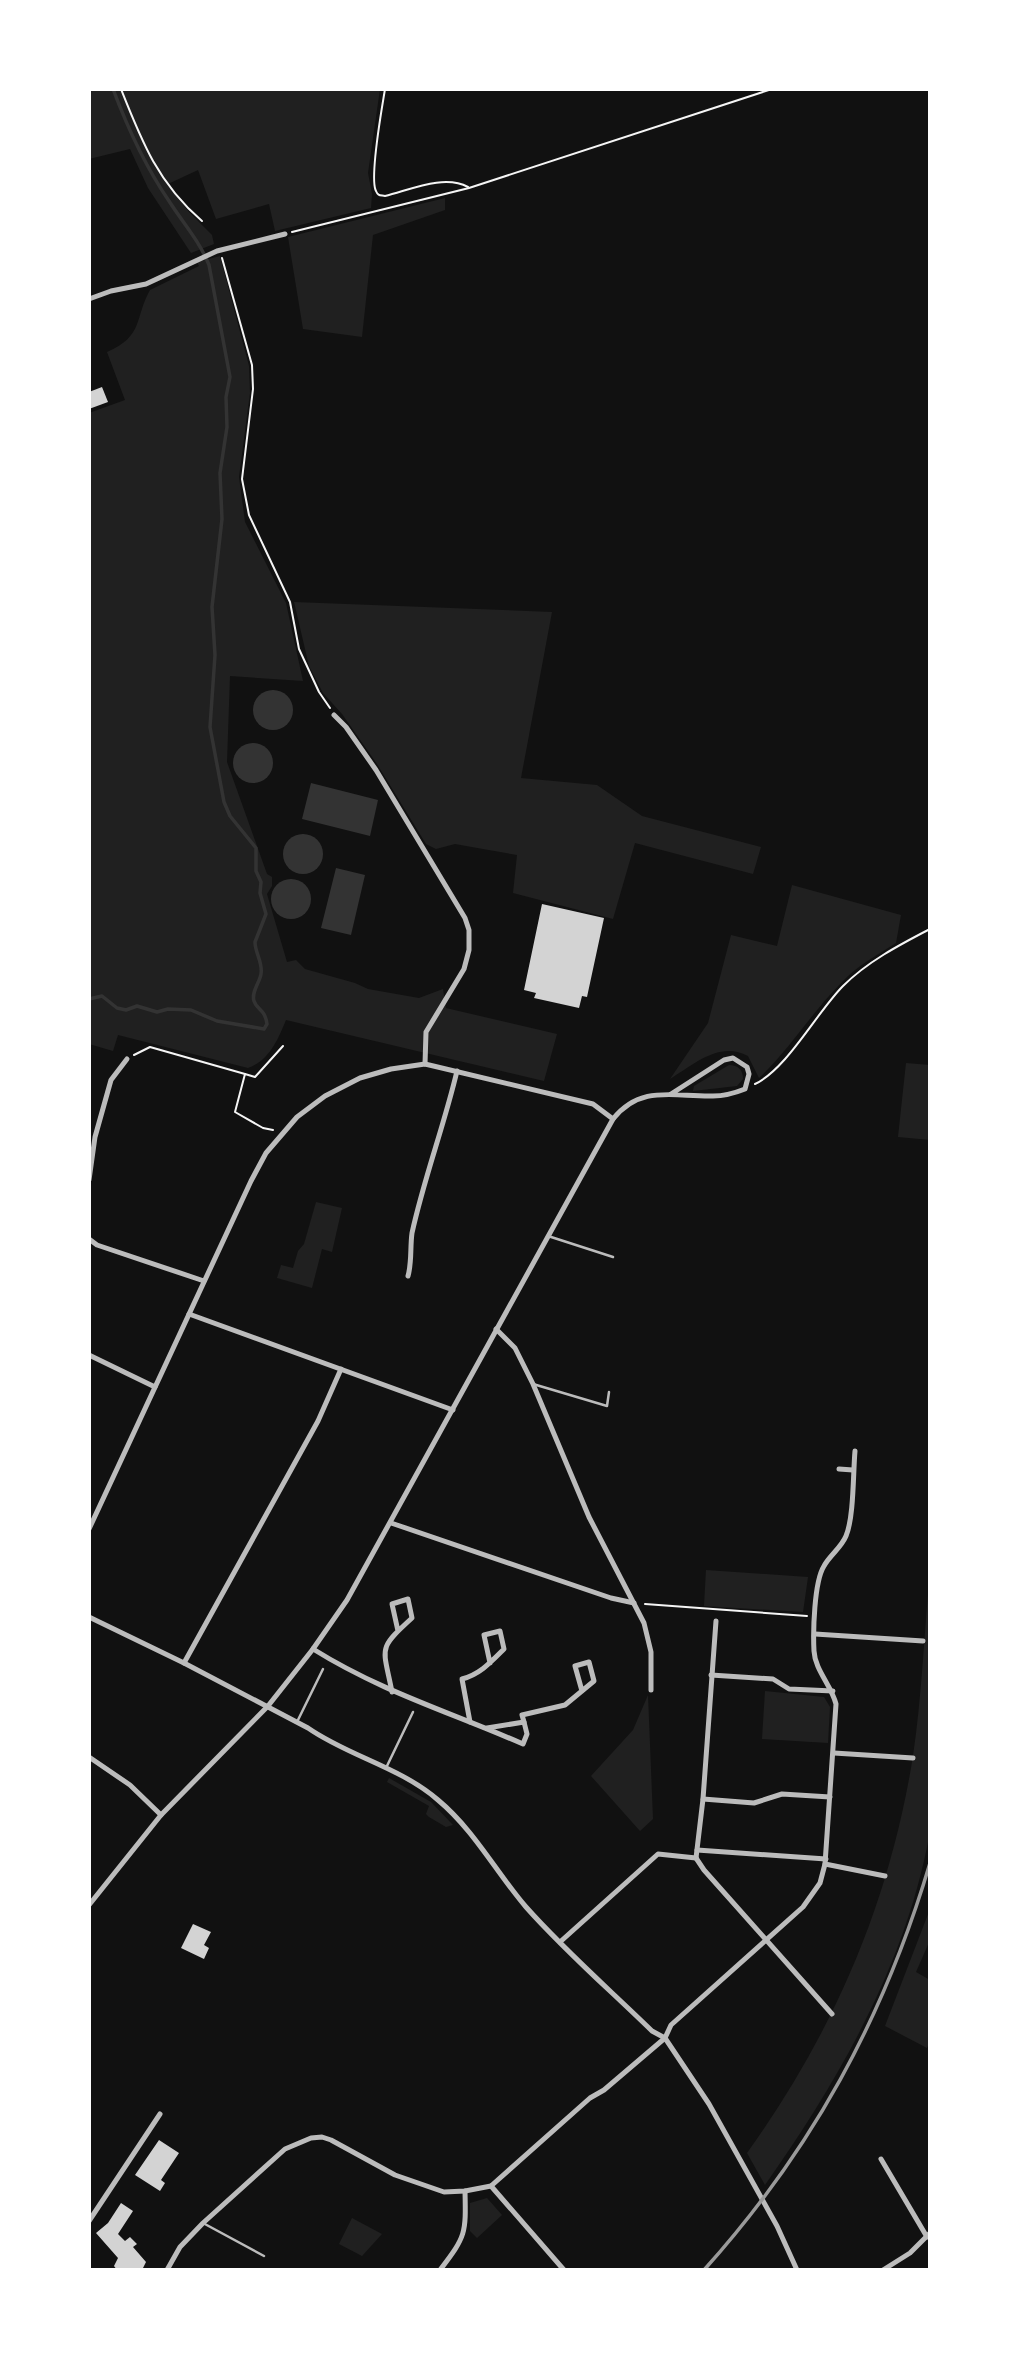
<svg xmlns="http://www.w3.org/2000/svg" width="1019" height="2359" font-family="'Fira Sans Condensed',sans-serif">
<rect width="100%" height="100%" fill="#111"/>
<g fill="#202020">
<polygon points="89,89 380,89 368,173 372,194 371,208 275,231 269,204 216,219 198,170 168,184 189,212 212,235 214,244 191,253 148,188 130,149 89,159"/>
<polygon points="445,198 445,210 373,235 362,337 303,329 288,237"/>
<path d="M220 256 249 366 250 393 239 477 245 522 286 603 303 681 230 676 227 762 267 874 272 877V886L267 894 287 962 296 960 305 969 355 983 368 989 419 998 443 989 446 1008 557 1034 544 1081 286 1020C278 1039 270 1060 248 1068L118 1035 113 1051 89 1044V413L125 400 107 352C144 336 134 319 150 290L199 266 197 262Z"/>
<polygon points="294,602 552,612 521,778 597,785 642,816 761,847 753,874 635,843 613,919 513,893 517,855 455,844 436,849 426,844 377,764 342,714 323,693 309,666"/>
<path d="M792 885 901 915 896 943C877 955 857 966 842 982 812 1012 790 1049 759 1078L748 1056C719 1041 695 1064 670 1079L708 1023 731 935 777 946Z"/>
<polygon points="906,1063 930,1065 930,1140 898,1137"/>
<path d="M729 1065C738 1065 743 1070 743 1079L737 1086 693 1091 694 1086Z"/>
<polygon points="316,1202 342,1208 332,1252 322,1249 312,1288 277,1278 281,1265 293,1268 298,1251 304,1244"/>
<polygon points="706,1570 808,1577 803,1612 704,1606"/>
<path d="M930 1572C930 1634 930 1696 930 1758 930 1783 934 1812 929 1837 905 1965 839 2080 765 2185L747 2153C834 2031 889 1905 913 1756 922 1696 924 1633 930 1572Z"/>
<polygon points="765,1691 824,1697 830,1707 828,1743 762,1739"/>
<polygon points="648,1695 653,1819 640,1831 591,1776 633,1730"/>
<polygon points="389,1778 431,1802 453,1825 446,1827 429,1817 426,1814 429,1806 387,1782"/>
<polygon points="930,1909 930,1940 916,1972 930,1980 930,2041 927,2048 885,2026"/>
<polygon points="487,2198 502,2215 477,2238 470,2231 470,2203"/>
<polygon points="352,2218 382,2234 362,2256 339,2244"/>
</g>
<g fill="#333">
<circle cx="273" cy="710" r="20"/>
<circle cx="253" cy="763" r="20"/>
<polygon points="311,783 378,800 370,836 302,819"/>
<circle cx="303" cy="854" r="20"/>
<polygon points="336,868 365,875 351,935 321,928"/>
<circle cx="291" cy="899" r="20"/>
</g>
<g fill="none" stroke-linecap="round" stroke-linejoin="round">
<path stroke="#333" stroke-width="3.5" d="M89 999 102 996 117 1008 126 1010 137 1006 157 1012 168 1009 191 1010 217 1021 264 1029 267 1024C265 1009 257 1010 254 1001 251 992 260 982 261 974 263 962 255 953 255 942L266 914 260 893 261 882 256 871V848L230 816 224 802 210 727 215 655 212 607 222 519 220 473 227 427 226 397 230 377 209 265C199 240 183 223 169 201 145 166 128 129 113 89"/>
</g>
<g fill="#d3d3d3">
<polygon points="102,387 108,402 89,409 89,392"/>
<polygon points="542,904 604,918 587,997 582,996 579,1008 534,998 536,993 524,990"/>
<polygon points="193,1924 211,1932 204,1945 209,1948 204,1959 181,1948"/>
<polygon points="159,2140 179,2153 161,2180 165,2183 160,2191 135,2175"/>
<polygon points="121,2203 133,2211 118,2234 125,2241 130,2237 137,2244 133,2247 146,2262 142,2270 117,2270 114,2266 118,2258 96,2233 108,2223"/>
</g>
<g fill="none" stroke-linecap="round" stroke-linejoin="round">
<g stroke="#f5f5f5" stroke-width="2">
<path d="M121 89C142 142 158 183 202 221"/>
<path d="M385 89C382 108 369 178 376 191 378 196 380 195 385 196 410 190 444 174 468 187"/>
<polyline points="292,232 469,188 772,89"/>
<polyline points="222,258 252,365 253,389 242,479 249,515 290,602 299,649 319,692 330,708"/>
<polyline points="134,1055 150,1047 245,1074"/>
<path d="M755 1084C787 1069 817 1012 843 986 867 962 899 945 930 929"/>
<polyline points="273,1130 263,1128 235,1112 245,1074 255,1077 283,1046"/>
<polyline points="645,1604 807,1616"/>
</g>
<g stroke="#bcbcbc" stroke-width="2.5">
<polyline points="548,1236 613,1257"/>
<polyline points="533,1384 607,1406 609,1392"/>
<polyline points="297,1722 323,1669"/>
<polyline points="386,1768 413,1712"/>
<polyline points="203,2223 264,2256"/>
</g>
<g stroke="#bcbcbc" stroke-width="5">
<polyline points="89,299 111,291 146,284 217,251 285,234"/>
<polyline points="334,715 346,727 376,770 465,918 469,930 469,950 464,969 426,1032 425,1064"/>
<polyline points="89,1180 95,1137 111,1080 127,1059"/>
<polyline points="89,1239 97,1245 204,1281"/>
<path d="M408 1276C412 1262 410 1247 412 1233 424 1178 444 1126 457 1071"/>
<polyline points="189,1314 453,1410"/>
<polyline points="496,1329 515,1348 533,1384 589,1517 644,1623 651,1652 651,1690"/>
<polyline points="89,1355 155,1387"/>
<polyline points="839,1469 853,1470"/>
<polyline points="391,1523 611,1598 634,1603"/>
<polyline points="89,1529 251,1181 266,1153 297,1117 325,1096 360,1078 391,1069 425,1064 593,1104 613,1119"/>
<path d="M89 1617 184 1663 308 1728C348 1756 400 1767 438 1800 474 1830 496 1872 526 1907 565 1951 610 1990 652 2031L665 2038 709 2104 777 2226 797 2270"/>
<polyline points="815,1634 923,1641"/>
<path d="M313 1649C382 1692 450 1712 523 1744L527 1734 524 1722 487 1728"/>
<polyline points="184,1663 318,1421 341,1369"/>
<polyline points="711,1675 773,1679 789,1689 833,1691"/>
<path d="M392 1692C383 1646 377 1650 412 1618L408 1599 392 1604 398 1631"/>
<path d="M470 1722 462 1679C480 1674 490 1663 504 1649L500 1631 484 1635 490 1663"/>
<polyline points="524,1722 522,1715 565,1705 594,1681 589,1662 575,1666 582,1691"/>
<polyline points="834,1753 913,1758"/>
<polyline points="89,1757 130,1785 161,1815"/>
<polyline points="703,1799 754,1803 782,1794 830,1797"/>
<polyline points="697,1850 826,1859"/>
<polyline points="696,1858 703,1799 716,1621"/>
<polyline points="696,1858 704,1870 832,2014"/>
<polyline points="825,1864 885,1876"/>
<path d="M89 1905 161 1815 268 1706 313 1649 347 1600 613 1119C641 1084 674 1097 713 1096 725 1096 735 1093 745 1089L749 1074 747 1067 733 1058 724 1060 671 1094"/>
<polyline points="560,1942 658,1854 696,1858"/>
<polyline points="881,2159 927,2237"/>
<polyline points="491,2186 564,2270"/>
<polyline points="89,2221 160,2114"/>
<path d="M167 2270 180 2247 203 2223 285 2149 311 2138 322 2137 331 2140 395 2175 444 2192 465 2191 491 2186 590 2098 604 2090 665 2038 671 2025 803 1907 820 1883 825 1864 836 1704C831 1685 815 1670 814 1651 813 1632 814 1582 824 1566 830 1555 841 1548 846 1536 854 1517 853 1473 855 1451"/>
<path d="M440 2270C466 2236 466 2234 465 2191"/>
<polyline points="883,2270 910,2253 930,2233"/>
</g>
<path stroke="#9a9a9a" stroke-width="3.5" d="M704 2270C812 2150 884 2018 930 1863"/>
</g>
<rect width="1019" height="2359" fill="none" stroke="#ffffff" stroke-width="182"/>
</svg>
